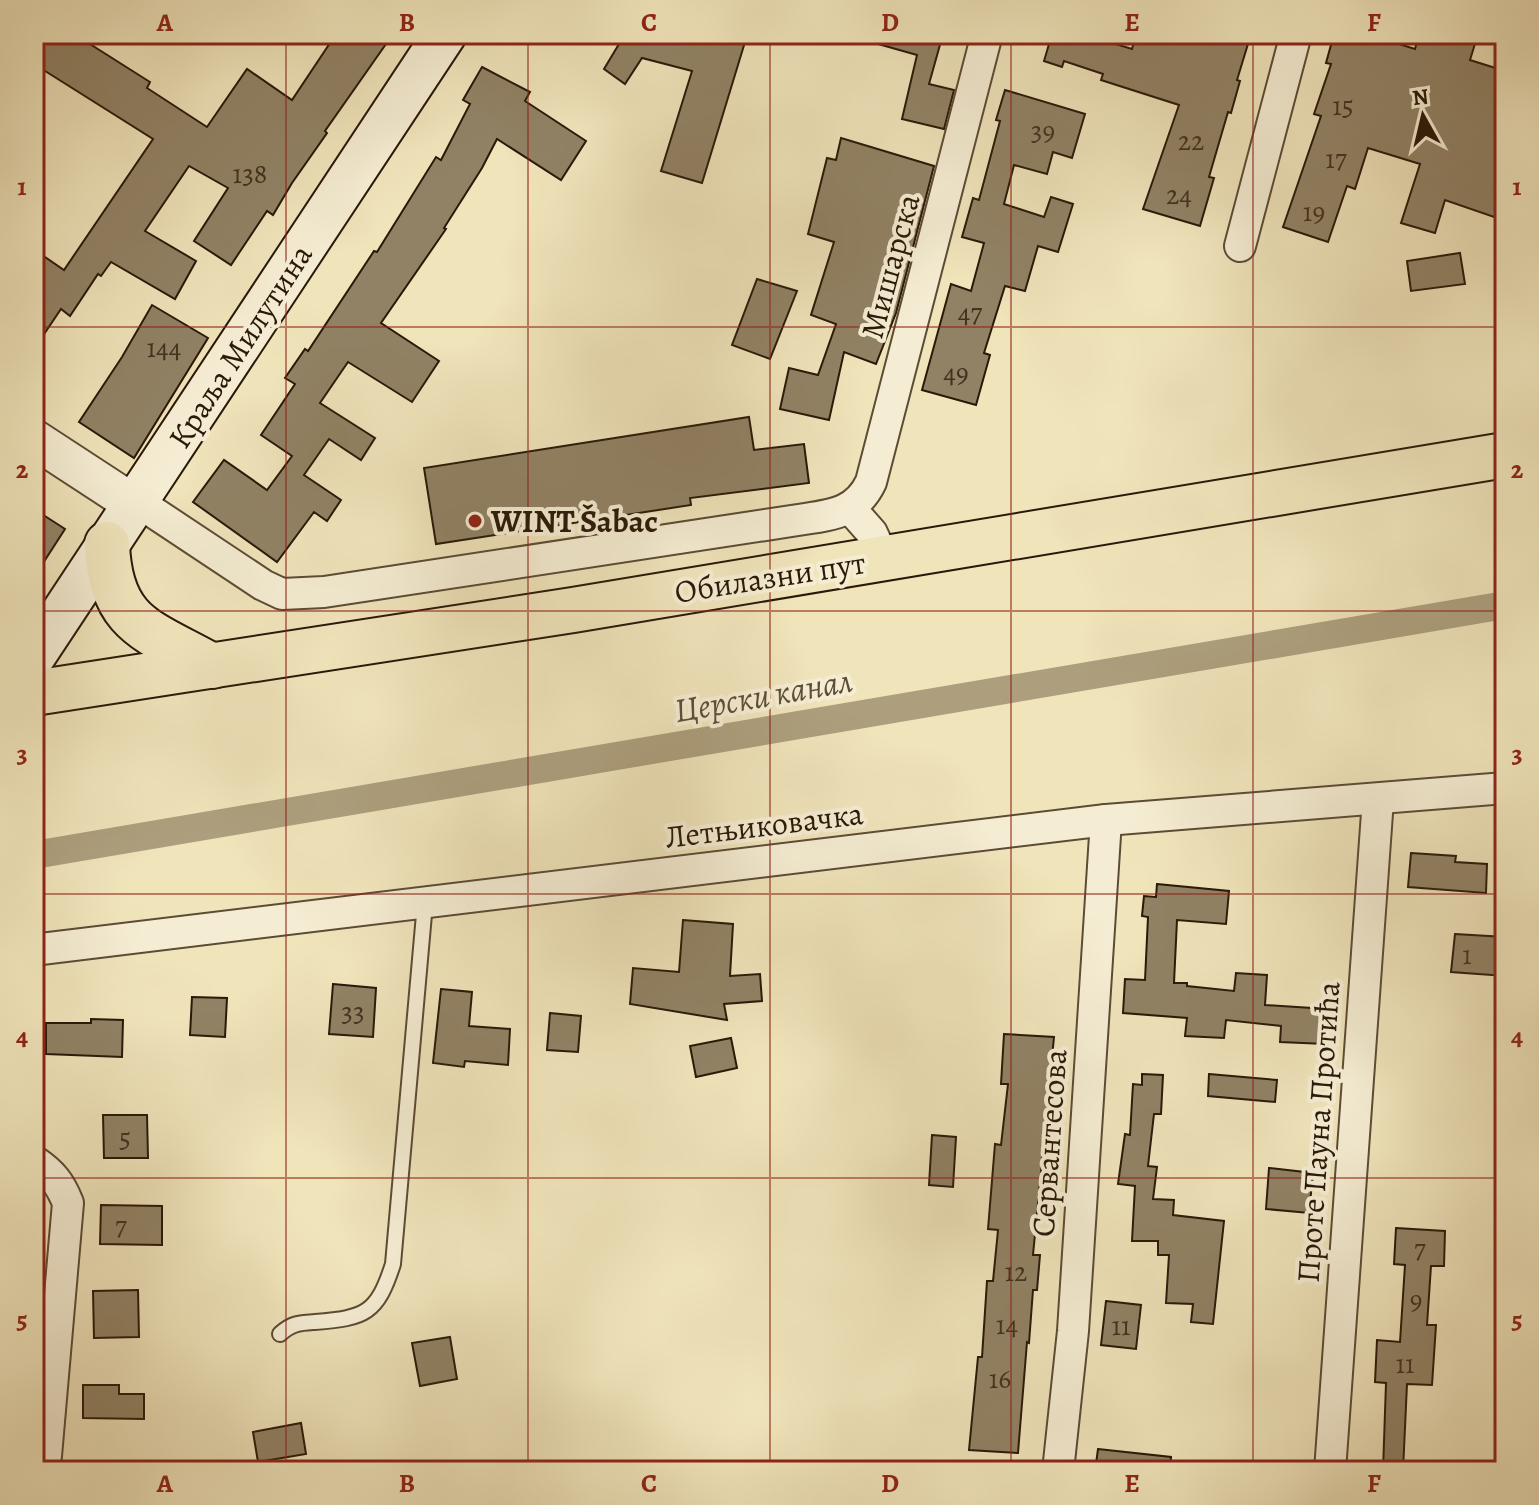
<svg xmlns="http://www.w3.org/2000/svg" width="1539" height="1505" font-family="Alegreya,serif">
<rect width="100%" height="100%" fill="#f0e4bb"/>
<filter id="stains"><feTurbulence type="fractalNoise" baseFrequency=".0025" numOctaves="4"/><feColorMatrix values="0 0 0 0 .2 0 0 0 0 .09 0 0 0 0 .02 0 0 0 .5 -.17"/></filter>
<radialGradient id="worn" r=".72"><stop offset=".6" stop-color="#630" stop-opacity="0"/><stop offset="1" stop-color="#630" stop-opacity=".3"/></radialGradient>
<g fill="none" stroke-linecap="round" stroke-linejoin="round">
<polyline stroke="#ad9f7e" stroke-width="28" points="34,855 1505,605"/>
</g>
<g fill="#918265" stroke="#2a1808" stroke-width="2">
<polygon points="42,34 74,34 150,82 147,88 207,127 247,69 292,100 336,34 393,34 325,131 327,133 292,183 273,215 267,211 231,265 194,241 228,188 189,166 145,231 196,261 175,299 111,262 101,276 98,274 70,316 61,309 34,349 34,267 42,255 64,270 153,139 34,64 34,46"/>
<polygon points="625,34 715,34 745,42 702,183 661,171 692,71 642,58 625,84 604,69"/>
<polygon points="865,34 943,34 929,84 954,90 944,129 902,119 917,55 864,40"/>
<polygon points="1052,34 1083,34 1132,49 1136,34 1251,34 1237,80 1240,81 1231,113 1228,112 1209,177 1214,178 1200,226 1143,209 1179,105 1101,80 1103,74 1064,61 1062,67 1044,61"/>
<polygon points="1334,34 1348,34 1381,43 1383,39 1415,49 1419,34 1478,34 1470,60 1505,71 1505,195 1497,218 1445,200 1435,233 1401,223 1420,164 1368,148 1355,189 1347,186 1328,242 1283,227 1321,116 1314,114 1331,64 1326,63"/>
<polygon points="482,67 530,92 525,101 586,141 561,180 497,139 482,168 444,228 446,229 381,323 439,361 412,402 348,362 320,403 375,438 361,460 329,439 304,475 341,500 327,521 314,512 277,562 193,502 224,460 267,490 292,456 261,435 295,384 285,378 305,349 308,351 374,251 377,252 436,157 441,160 470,104 463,100"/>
<polygon points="1005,90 1085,114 1072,158 1053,152 1047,174 1014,165 1004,204 1044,217 1051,197 1073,204 1058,252 1038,246 1025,291 1005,286 984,353 990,355 976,405 922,390 951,284 971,291 984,243 962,237 973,198 979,200 1000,121 996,120"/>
<polygon points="841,138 934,166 896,313 876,364 844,352 829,420 780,409 789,368 818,375 836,324 811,315 834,242 808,234 827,158 836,160"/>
<polygon points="1460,253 1465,284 1411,291 1407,261"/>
<polygon points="757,279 797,291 770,359 732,345"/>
<polygon points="152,305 208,338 134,458 79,422 122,357"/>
<polygon points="749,417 754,450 804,444 809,483 690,498 691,505 436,544 424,468"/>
<polygon points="34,509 65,529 34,577"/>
<polygon points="1411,853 1456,856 1455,862 1487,864 1486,893 1408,887"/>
<polygon points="1157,884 1229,891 1226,924 1177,920 1174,983 1187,983 1187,986 1234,991 1236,973 1267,975 1265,1005 1327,1009 1325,1044 1280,1042 1281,1026 1226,1020 1224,1038 1185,1036 1187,1018 1123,1013 1125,979 1145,980 1148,917 1142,916 1144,896 1156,897"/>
<polygon points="683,920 733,924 730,976 760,974 762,1001 724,1004 727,1020 630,1004 633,968 679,972"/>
<polygon points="1455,934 1505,937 1505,976 1451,972"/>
<polygon points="333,984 376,988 373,1037 329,1034"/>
<polygon points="441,989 472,992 469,1026 510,1029 508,1065 465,1061 464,1067 433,1063"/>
<polygon points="192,997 227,998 225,1037 190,1035"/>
<polygon points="550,1013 581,1016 578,1052 547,1050"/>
<polygon points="91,1019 123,1020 122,1057 46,1054 46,1023 91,1023"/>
<polygon points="1004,1034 1054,1037 1033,1255 1040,1255 1037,1290 1033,1290 1029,1343 1027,1342 1018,1453 969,1450 978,1357 982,1357 987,1281 993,1281 998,1230 988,1229 995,1144 1001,1145 1008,1084 1001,1084"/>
<polygon points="731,1038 737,1068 696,1077 690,1046"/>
<polygon points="1142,1074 1163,1075 1161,1114 1154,1114 1148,1166 1157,1167 1153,1199 1174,1200 1173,1215 1224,1221 1213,1324 1191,1322 1193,1304 1166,1303 1169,1255 1158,1255 1158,1241 1132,1241 1135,1186 1118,1184 1125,1134 1130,1135 1133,1084 1142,1085"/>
<polygon points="1209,1074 1277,1080 1275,1102 1208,1096"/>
<polygon points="103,1115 147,1115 148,1158 104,1158"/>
<polygon points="932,1135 956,1137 953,1187 929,1185"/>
<polygon points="1269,1168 1313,1173 1309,1213 1266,1209"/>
<polygon points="101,1205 162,1206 162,1245 100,1244"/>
<polygon points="1396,1228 1445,1231 1444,1266 1431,1266 1427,1325 1436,1325 1432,1385 1407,1384 1403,1471 1383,1471 1386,1383 1375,1382 1377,1340 1400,1342 1405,1265 1394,1264"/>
<polygon points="138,1290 139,1337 94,1338 93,1291"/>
<polygon points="1106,1301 1141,1305 1136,1349 1101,1345"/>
<polygon points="450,1337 457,1379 420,1386 412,1343"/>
<polygon points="83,1385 119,1385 119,1394 144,1394 144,1419 83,1418"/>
<polygon points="301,1423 306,1454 258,1462 253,1432"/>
<polygon points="1098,1449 1171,1457 1170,1471 1095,1471"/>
</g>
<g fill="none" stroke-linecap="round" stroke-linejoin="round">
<g stroke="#5c4b35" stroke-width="18">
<path id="service" d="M280 1334C292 1323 300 1323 315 1322 365 1318 377 1314 393 1264L425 903"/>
</g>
<g stroke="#5c4b35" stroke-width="34">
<g id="minor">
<polyline points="1240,246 1296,34"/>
<path d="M138 502 263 585 282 594 324 592 798 520C830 515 856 514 871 482L987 34"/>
<polyline points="850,508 872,533 884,559"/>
<polyline points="34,952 41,949 1106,820 1505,788"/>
<path d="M34 1161C52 1173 60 1183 68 1203L46 1456"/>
<polyline points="1058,1471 1073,1331 1106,820"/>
<polyline points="1330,1471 1378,799"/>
</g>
</g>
<g stroke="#5c4b35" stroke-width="42">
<polyline id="tertiary" points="34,439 135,505"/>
</g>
<g stroke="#2a1808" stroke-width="46">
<polyline id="secondary" points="34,656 445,34"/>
</g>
<g stroke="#2a1808" stroke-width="48">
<g id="primary">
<path d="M107 544C110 626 150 631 212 666"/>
<polyline points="34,693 573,610 1505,455"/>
</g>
</g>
<use href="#service" stroke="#f5edd3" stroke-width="14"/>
<use href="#minor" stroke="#f5edd3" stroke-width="30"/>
<use href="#tertiary" stroke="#f5edd3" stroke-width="38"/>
<use href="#secondary" stroke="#f5edd3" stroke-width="42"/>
<use href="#primary" stroke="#f0e4bb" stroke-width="44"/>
</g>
<path fill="none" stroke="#8f2418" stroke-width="2" stroke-opacity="0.55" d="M286 34V1471M528 34V1471M770 34V1471M1011 34V1471M1253 34V1471M34 327H1505M34 611H1505M34 894H1505M34 1178H1505"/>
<circle fill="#8f2418" stroke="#f5edd3" stroke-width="3" cx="475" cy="521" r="8"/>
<g text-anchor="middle" stroke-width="8" stroke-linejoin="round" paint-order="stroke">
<g font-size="28" fill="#44321f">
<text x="1343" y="115">15</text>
<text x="1043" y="140">39</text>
<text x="1191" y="150">22</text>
<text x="1336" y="168">17</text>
<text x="250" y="183">138</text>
<text x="1179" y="204">24</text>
<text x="1314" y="221">19</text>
<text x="970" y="322">47</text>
<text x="164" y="357">144</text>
<text x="956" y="382">49</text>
<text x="1467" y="964">1</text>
<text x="353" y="1021">33</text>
<text x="125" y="1147">5</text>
<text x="121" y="1235">7</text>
<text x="1420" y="1258">7</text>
<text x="1016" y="1281">12</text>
<text x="1416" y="1309">9</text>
<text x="1007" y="1334">14</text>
<text x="1121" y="1335">11</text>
<text x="1405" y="1373">11</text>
<text x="1000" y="1388">16</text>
</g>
<g font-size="32" fill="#2a1808" stroke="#f5edd3">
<text transform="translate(890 266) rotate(-75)" y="11">Мишарска</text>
<text transform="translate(240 346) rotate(-57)" y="11">Краља Милутина</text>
<text transform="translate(770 577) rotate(-9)" y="11">Обилазни пут</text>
<text transform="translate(764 825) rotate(-7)" y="11">Летњиковачка</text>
<text transform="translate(1318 1132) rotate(-86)" y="11">Проте Пауна Протића</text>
<text transform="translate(1049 1143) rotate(-86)" y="11">Сервантесова</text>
</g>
<g font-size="32" font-weight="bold" fill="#2a1808" stroke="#f5edd3" text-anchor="start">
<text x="491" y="532">WINT Šabac</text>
</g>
<g font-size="34" font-style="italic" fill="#5e4e37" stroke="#f5edd3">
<text transform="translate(763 695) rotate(-10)" y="12">Церски канал</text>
</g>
</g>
<rect width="1539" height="1505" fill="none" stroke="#f0e4bb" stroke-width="88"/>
<g transform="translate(1423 116) rotate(352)" stroke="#f5edd3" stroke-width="6" paint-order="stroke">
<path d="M0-6L14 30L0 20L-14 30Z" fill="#2a1808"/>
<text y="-12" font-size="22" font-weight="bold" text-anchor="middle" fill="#2a1808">N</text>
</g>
<rect x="44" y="44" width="1451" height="1417" fill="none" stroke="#8f2418" stroke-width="3"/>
<g font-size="26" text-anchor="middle" font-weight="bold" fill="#8f2418">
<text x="165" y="31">A</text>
<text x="407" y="31">B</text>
<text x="649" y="31">C</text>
<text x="890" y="31">D</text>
<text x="1132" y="31">E</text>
<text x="1374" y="31">F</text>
<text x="22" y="195">1</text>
<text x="1517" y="195">1</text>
<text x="22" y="478">2</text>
<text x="1517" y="478">2</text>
<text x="22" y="762">3</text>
<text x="1517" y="762">3</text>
<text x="22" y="1045">4</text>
<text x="1517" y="1045">4</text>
<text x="22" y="1328">5</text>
<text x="1517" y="1328">5</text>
<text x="165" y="1492">A</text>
<text x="407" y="1492">B</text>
<text x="649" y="1492">C</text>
<text x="890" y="1492">D</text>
<text x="1132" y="1492">E</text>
<text x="1374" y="1492">F</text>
</g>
<rect width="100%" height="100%" filter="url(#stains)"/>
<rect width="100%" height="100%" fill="url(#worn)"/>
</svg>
